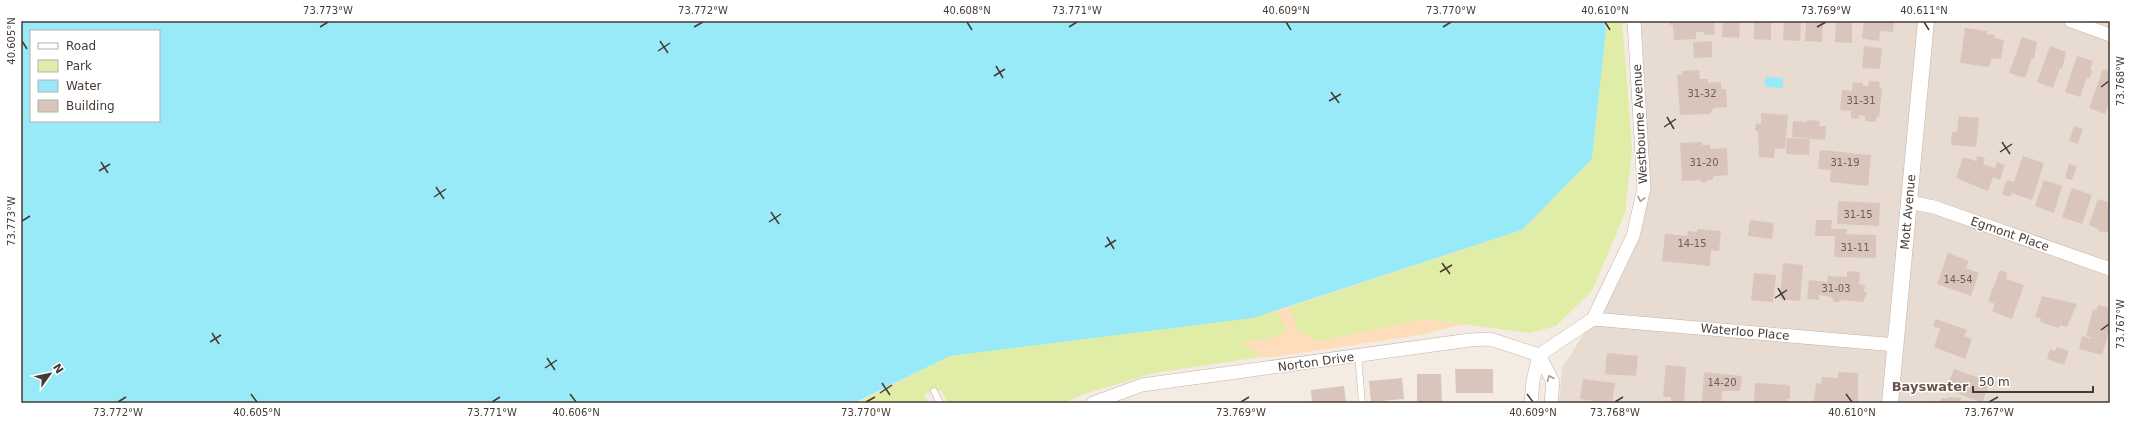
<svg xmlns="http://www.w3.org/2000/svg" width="2131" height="424" font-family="'DejaVu Sans',sans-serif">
<rect width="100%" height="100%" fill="#f4ebe3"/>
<polygon fill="#e8dbd1" points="1640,21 2110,21 2110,403 1559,403 1562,368 1610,293 1649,196"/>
<g fill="#e0eda7">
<polygon points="1605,21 1622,21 1632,148 1625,213 1592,291 1556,326 1530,333 1424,319 1319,341 1299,332 1289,307 1522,230 1592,159 1606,30"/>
<polygon points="1277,311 1286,330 1275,338 1243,342 1261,357 1154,373 1084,394 1063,403 948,403 941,390 924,394 928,403 856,403 950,356"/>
</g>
<polygon fill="#fdddba" points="1289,307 1299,332 1319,341 1424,319 1464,324 1420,335 1272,357 1261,357 1242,342 1275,338 1286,331 1277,311"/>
<g fill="#98eaf8" fill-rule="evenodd">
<path d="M21 21H1605L1606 30 1592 159 1522 230 1253 318 950 356 854 403H21ZM31 31H159V121H31Z"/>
<polygon points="1766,77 1783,78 1783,88 1766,87 1764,82"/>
</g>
<g fill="#d9c5bb">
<polygon points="1670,21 1714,21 1715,34 1704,35 1704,32 1696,32 1696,39 1674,40 1673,25 1670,25"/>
<polygon points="1723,21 1740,21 1739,38 1722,37"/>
<polygon points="1754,21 1771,21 1771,40 1754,39"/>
<polygon points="1784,21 1801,21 1800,41 1783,40"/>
<polygon points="1806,21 1823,21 1822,42 1805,41"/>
<polygon points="1836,21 1852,21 1852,43 1835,42"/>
<polygon points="1864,21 1894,21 1893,32 1880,31 1879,41 1864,39 1862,38"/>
<polygon points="1965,28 1987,31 1987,34 1995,35 1994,38 2004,40 2001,59 1992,58 1989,67 1960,63"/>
<polygon points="2022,37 2037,42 2034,59 2032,58 2025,78 2009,73"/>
<polygon points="1712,41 1712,57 1694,58 1693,42"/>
<polygon points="1864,46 1882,48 1880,69 1862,68"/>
<polygon points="2050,46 2066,52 2062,69 2060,68 2053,88 2037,82"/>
<polygon points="2077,56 2093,61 2090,70 2092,71 2090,78 2087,77 2080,97 2065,92"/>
<polygon points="2103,69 2110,71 2110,101 2105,114 2089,108"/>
<polygon points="1699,70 1700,79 1708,79 1708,83 1721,82 1721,89 1726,89 1727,107 1714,108 1710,114 1680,115 1677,75 1682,75 1682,71"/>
<polygon points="1869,81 1880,82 1879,87 1882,88 1879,117 1876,117 1876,122 1865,121 1865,116 1859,115 1859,119 1851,118 1851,111 1840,110 1842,90 1852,91 1853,83 1863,83 1863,86 1868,86"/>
<polygon points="1761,113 1788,115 1785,149 1775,148 1774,158 1759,157 1758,131 1755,131 1756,123 1761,124"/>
<polygon points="1959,116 1979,118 1976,147 1951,145 1952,132 1957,132"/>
<polygon points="1807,120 1820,121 1819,126 1826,126 1825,140 1792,137 1793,121 1807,122"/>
<polygon points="2074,126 2083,129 2078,144 2069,141"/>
<polygon points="1787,138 1810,139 1809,155 1786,154"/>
<polygon points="1702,142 1702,145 1710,145 1710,149 1727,148 1728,175 1714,176 1712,180 1707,180 1707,182 1701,183 1701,180 1682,181 1680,143"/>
<polygon points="1820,150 1871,155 1868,186 1830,182 1831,170 1818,169"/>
<polygon points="1977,156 1985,158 1983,164 1995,168 1997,162 2005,165 2000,180 1993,177 1988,191 1956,178 1963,157 1976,161"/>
<polygon points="2023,156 2044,163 2032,200 2012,193 2010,197 2002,194 2007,180 2014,182"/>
<polygon points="2069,164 2077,166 2072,180 2065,178"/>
<polygon points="2044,180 2062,186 2054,213 2035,206"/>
<polygon points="2072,188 2092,195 2082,224 2062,217"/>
<polygon points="2098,199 2110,203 2110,233 2098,231 2098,229 2089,225"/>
<polygon points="1838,201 1880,203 1879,226 1837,224"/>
<polygon points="1750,220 1774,223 1772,239 1748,236"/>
<polygon points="1816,220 1832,220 1831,229 1847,229 1846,234 1876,235 1876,258 1834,257 1835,236 1815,236"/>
<polygon points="1697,229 1721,231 1719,251 1711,250 1710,266 1662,261 1665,234 1687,236 1688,231 1697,232"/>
<polygon points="1948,253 1969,261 1966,268 1979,273 1971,296 1937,284"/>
<polygon points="1783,263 1803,265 1800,301 1780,299"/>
<polygon points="2000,270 2007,273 2006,279 2024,285 2012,319 1992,311 1995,304 1988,301"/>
<polygon points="1847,271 1860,272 1859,284 1865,285 1864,292 1867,293 1863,302 1840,300 1839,302 1834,302 1832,297 1819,295 1819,300 1807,299 1809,280 1827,282 1828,276 1847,277"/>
<polygon points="1754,273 1776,275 1773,302 1751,300"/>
<polygon points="2042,296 2077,304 2067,327 2060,325 2059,328 2046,324 2040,322 2041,318 2035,317"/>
<polygon points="2098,305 2110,308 2110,328 2102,355 2079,349 2082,336 2091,339 2091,337 2086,336 2093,309 2096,310"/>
<polygon points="1936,319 1967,330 1964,336 1972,339 1965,359 1934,347 1940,329 1933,326"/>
<polygon points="2057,347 2069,351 2064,365 2047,359 2050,349 2055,351"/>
<polygon points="1607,353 1638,356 1636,376 1605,374"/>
<polygon points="1666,365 1686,367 1684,403 1671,403 1671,397 1663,397"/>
<polygon points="1455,369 1493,369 1493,393 1456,393"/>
<polygon points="1954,369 1990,382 1982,403 1946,389"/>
<polygon points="1704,372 1742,376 1740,391 1722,391 1721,403 1702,402"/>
<polygon points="1838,372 1858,373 1858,403 1814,401 1816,383 1821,384 1822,377 1838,378"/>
<polygon points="1417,374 1441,374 1442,403 1417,403"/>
<polygon points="1402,378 1404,399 1371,402 1369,381"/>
<polygon points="1583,379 1615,383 1612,403 1580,399"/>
<polygon points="1755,383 1788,385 1788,386 1790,386 1790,399 1787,399 1787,403 1754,402"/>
<polygon points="1344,386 1346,403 1312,403 1311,390"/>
<polygon points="1948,397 1961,398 1961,403 1930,403 1930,401 1941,402 1941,398 1948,399"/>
</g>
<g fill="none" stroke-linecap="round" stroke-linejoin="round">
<g stroke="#c3b3a8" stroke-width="7">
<g id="service">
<polyline points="1358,355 1362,403"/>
<polyline points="934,391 940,403"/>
</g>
</g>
<g stroke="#c3b3a8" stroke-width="14">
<g id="minor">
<polyline points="2071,21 2110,35"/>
<polyline points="1908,202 1934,207 2110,269"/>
<polyline points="1593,319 1896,345"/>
<polyline points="1539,355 1553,382 1551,403"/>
<polyline points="1093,403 1142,385 1470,340 1490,339 1539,355"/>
<polyline points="1531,403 1533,381 1539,355 1593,319 1633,236 1644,188 1634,21"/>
</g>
</g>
<g stroke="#c3b3a8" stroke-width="17">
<polyline id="tertiary" points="1890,403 1926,21"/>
</g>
<use href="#service" stroke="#fff" stroke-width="6"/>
<use href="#minor" stroke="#fff" stroke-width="13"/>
<use href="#tertiary" stroke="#fff" stroke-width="16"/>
</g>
<defs><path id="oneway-chevron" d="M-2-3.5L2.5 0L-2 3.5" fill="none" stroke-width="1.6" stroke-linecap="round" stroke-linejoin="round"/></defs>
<g stroke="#a29c99">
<use href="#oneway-chevron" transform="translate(1641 199) rotate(102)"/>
<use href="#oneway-chevron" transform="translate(1550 378) rotate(-113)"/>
</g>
<path fill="none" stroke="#463a33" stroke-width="1.5" d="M967 22 972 30M1286 22 1291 30M1605 22 1610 30M1924 22 1929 30M320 27 328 22M694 27 703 22M1069 27 1077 22M1443 27 1451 22M1817 27 1826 22M22 41 27 49M660 41 668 53M658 51 670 43M996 66 1003 78M994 76 1005 69M2101 87 2109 81M1331 92 1339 103M1329 101 1341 94M1667 117 1674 129M1664 127 1676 119M2002 142 2010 154M2000 152 2012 144M101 162 108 173M99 171 110 164M436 187 444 199M434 197 446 189M771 212 779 224M22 221 30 216M769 222 781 214M1107 237 1114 249M1105 247 1116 240M1442 263 1450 274M1440 272 1452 265M1778 288 1785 300M1775 298 1787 290M2101 330 2109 324M212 333 219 344M210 342 221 335M547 358 555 370M545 368 557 360M882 383 890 395M880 393 892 385M251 394 257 402M570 394 576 402M1527 394 1533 402M1846 394 1852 402M118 402 126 397M492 402 500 397M866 402 875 397M1241 402 1249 397M1615 402 1623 397M1989 402 1998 397"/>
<g text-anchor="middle" stroke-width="3" stroke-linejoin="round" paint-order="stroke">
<g font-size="10" fill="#6b5d55">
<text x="1702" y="97">31-32</text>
<text x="1861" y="104">31-31</text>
<text x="1704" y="166">31-20</text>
<text x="1845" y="166">31-19</text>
<text x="1858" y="218">31-15</text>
<text x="1692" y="247">14-15</text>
<text x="1855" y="251">31-11</text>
<text x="1958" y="283">14-54</text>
<text x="1836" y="292">31-03</text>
<text x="1722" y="386">14-20</text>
</g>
<g font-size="12" fill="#463a33" stroke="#fff">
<text transform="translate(1640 124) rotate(-93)" y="4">Westbourne Avenue</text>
<text transform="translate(1908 212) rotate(-85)" y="4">Mott Avenue</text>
<text transform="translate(2010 234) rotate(19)" y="4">Egmont Place</text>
<text transform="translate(1745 332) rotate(5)" y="4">Waterloo Place</text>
<text transform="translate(1316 362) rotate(-8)" y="4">Norton Drive</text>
</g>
<g font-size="13" font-weight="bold" fill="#6a5449" stroke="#fff">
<text x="1930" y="391">Bayswater</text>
</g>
</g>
<rect width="2131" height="424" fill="none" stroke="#ffffff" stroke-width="44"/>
<rect x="30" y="30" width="130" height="92" fill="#ffffff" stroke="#b5b0ad"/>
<rect x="38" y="43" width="20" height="6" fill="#ffffff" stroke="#b5b0ad"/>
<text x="66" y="50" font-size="12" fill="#463a33">Road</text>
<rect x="38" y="60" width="20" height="12" fill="#e0eda7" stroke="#b5b0ad"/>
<text x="66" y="70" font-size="12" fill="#463a33">Park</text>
<rect x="38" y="80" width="20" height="12" fill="#98eaf8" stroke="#b5b0ad"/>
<text x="66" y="90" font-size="12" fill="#463a33">Water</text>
<rect x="38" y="100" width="20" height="12" fill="#d9c5bb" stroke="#b5b0ad"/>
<text x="66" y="110" font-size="12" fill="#463a33">Building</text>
<g transform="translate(50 374) rotate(57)" stroke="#ffffff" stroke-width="3" paint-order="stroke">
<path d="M0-3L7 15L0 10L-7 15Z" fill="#463a33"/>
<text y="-6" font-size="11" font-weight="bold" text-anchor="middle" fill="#463a33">N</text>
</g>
<path d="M1973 386v6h120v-6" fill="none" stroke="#463a33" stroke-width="2"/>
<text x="1979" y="386" font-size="12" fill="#463a33" stroke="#ffffff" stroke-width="3" paint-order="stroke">50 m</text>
<rect x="22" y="22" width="2087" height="380" fill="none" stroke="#463a33" stroke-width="1.5"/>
<g font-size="10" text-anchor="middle" fill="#463a33">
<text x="328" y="14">73.773°W</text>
<text x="703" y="14">73.772°W</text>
<text x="967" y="14">40.608°N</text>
<text x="1077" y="14">73.771°W</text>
<text x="1286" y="14">40.609°N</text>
<text x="1451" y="14">73.770°W</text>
<text x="1605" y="14">40.610°N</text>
<text x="1826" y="14">73.769°W</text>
<text x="1924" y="14">40.611°N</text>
<text transform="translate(11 41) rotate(-90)" y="4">40.605°N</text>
<text transform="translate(2120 81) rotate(-90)" y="4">73.768°W</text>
<text transform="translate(11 221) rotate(-90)" y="4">73.773°W</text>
<text transform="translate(2120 324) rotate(-90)" y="4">73.767°W</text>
<text x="118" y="416">73.772°W</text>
<text x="257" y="416">40.605°N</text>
<text x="492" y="416">73.771°W</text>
<text x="576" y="416">40.606°N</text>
<text x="866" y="416">73.770°W</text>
<text x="1241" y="416">73.769°W</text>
<text x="1533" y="416">40.609°N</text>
<text x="1615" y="416">73.768°W</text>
<text x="1852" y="416">40.610°N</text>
<text x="1989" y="416">73.767°W</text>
</g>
</svg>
